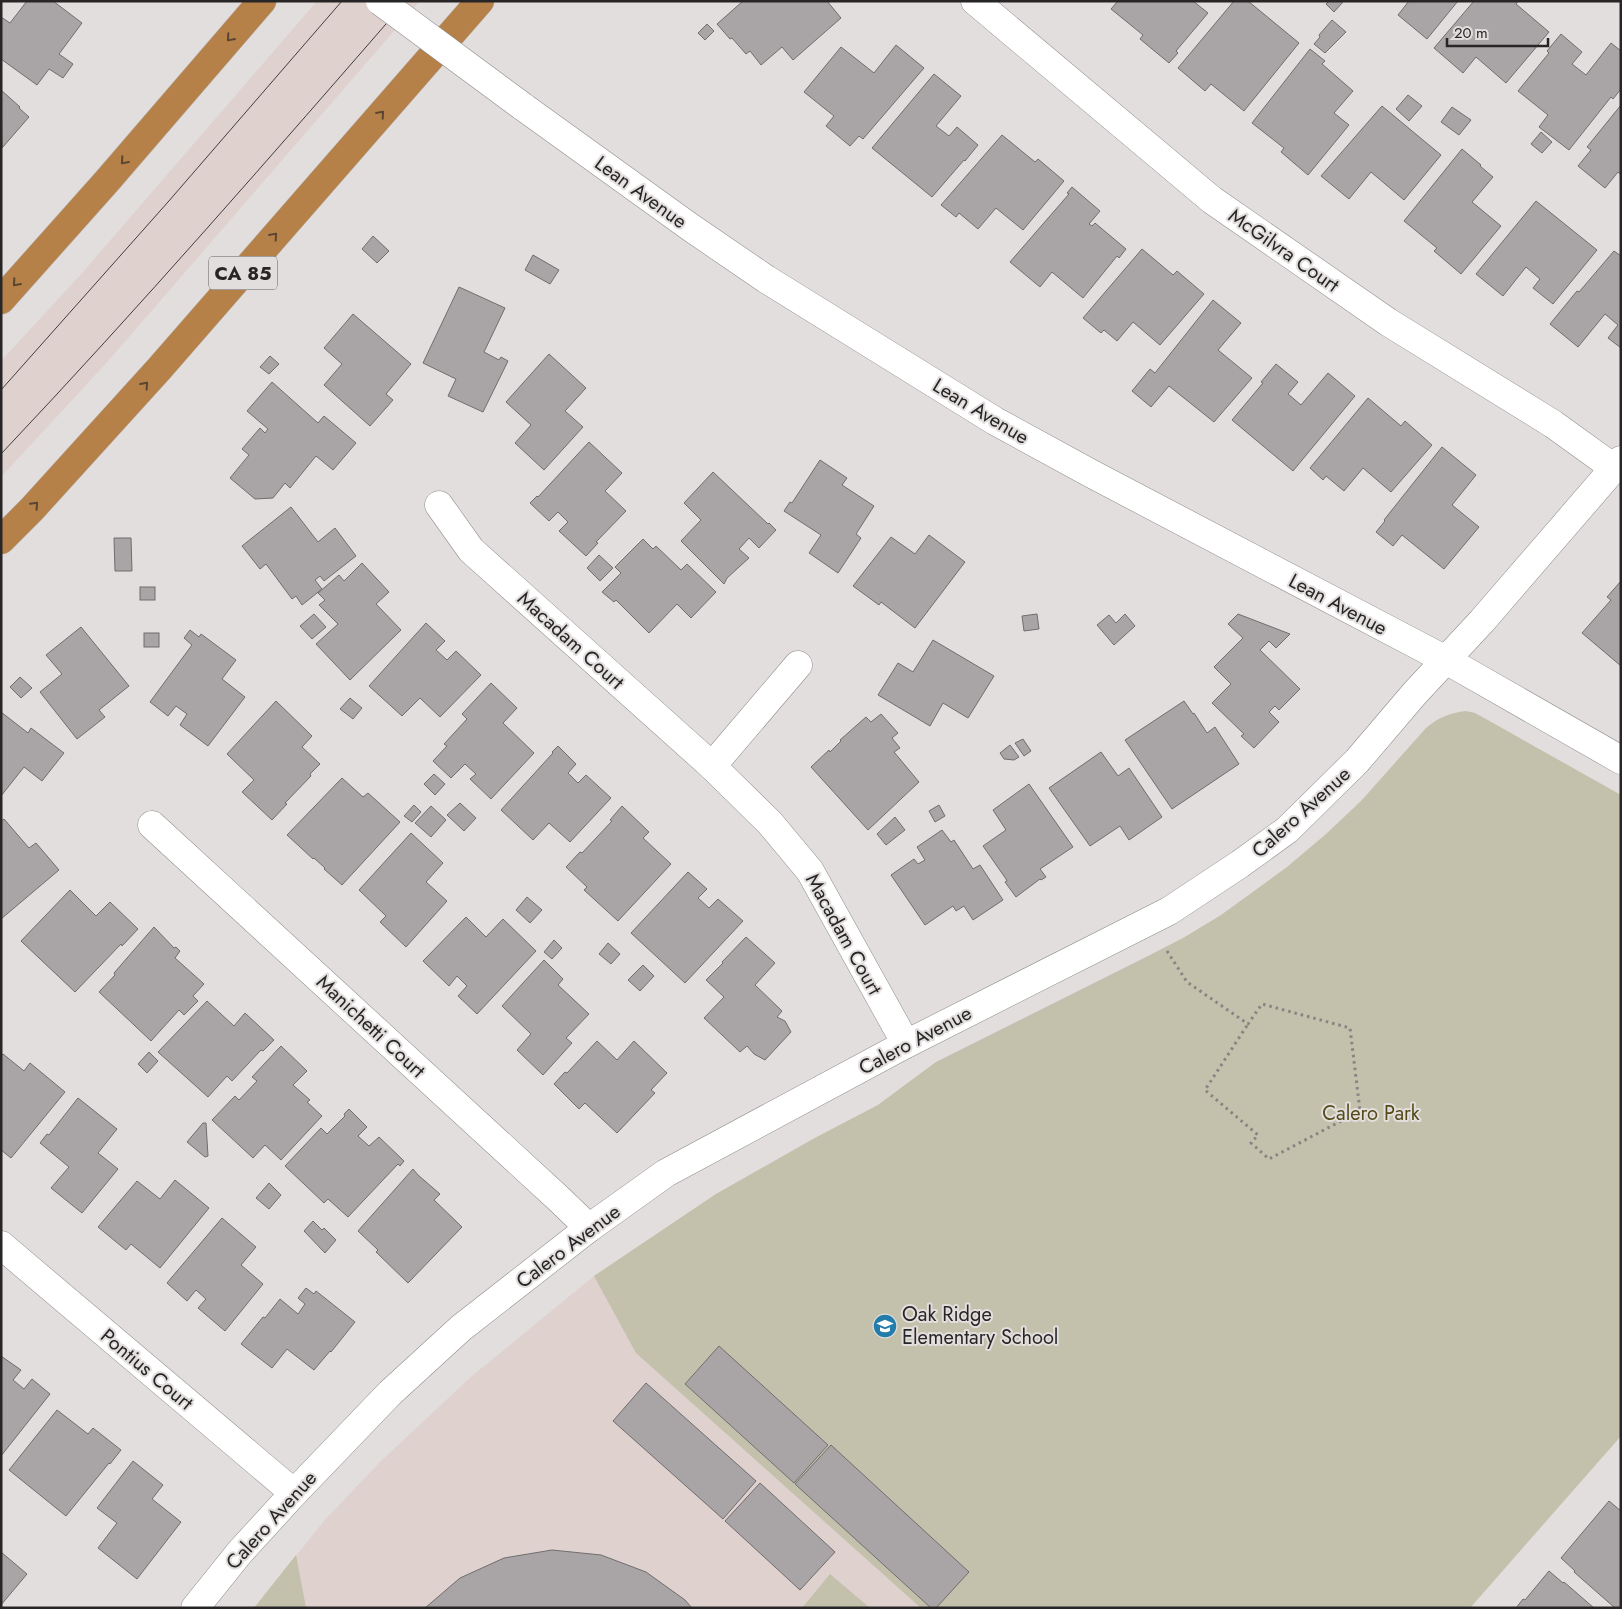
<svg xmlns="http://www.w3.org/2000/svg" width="1622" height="1609" font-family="Jost,sans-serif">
<rect width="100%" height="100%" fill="#e2dedd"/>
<g fill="#ded1ce">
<polygon points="317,1 420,1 109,360 1,477 1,361 83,272"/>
<polygon points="936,1062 1508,1564 1470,1608 254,1608 324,1521 380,1462 472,1376 594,1276 716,1194 813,1139 878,1105"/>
</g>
<g fill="#c3c0ab">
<path d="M1466 711 1475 713 1486 719 1621 795V1436L1470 1608H921L636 1353 594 1276 716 1194 813 1139 878 1105 936 1062 1142 959 1183 938 1221 915 1287 867 1326 834 1361 801 1426 728C1439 717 1450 713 1466 711Z"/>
<polygon points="296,1555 306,1608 254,1608"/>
<polygon points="830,1574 870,1608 802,1608"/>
</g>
<g fill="#a9a5a6" stroke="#716d6e">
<polygon points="27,1 53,1 82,23 59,54 73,64 63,78 49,69 37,85 1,59 1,17 10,23"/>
<polygon points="743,1 827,1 841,18 793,60 782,47 761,65 750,51 746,54 732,38 730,39 717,24"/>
<polygon points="1118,1 1193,1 1208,13 1176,51 1178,53 1169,63 1140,39 1143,35 1111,9"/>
<polygon points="1234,1 1248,1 1299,43 1244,111 1211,84 1205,91 1178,68"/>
<polygon points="1329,1 1343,1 1343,2 1334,12 1326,4"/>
<polygon points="1409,1 1458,1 1427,39 1398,15"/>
<polygon points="1474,1 1518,1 1516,4 1549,32 1506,83 1476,57 1463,73 1434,48"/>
<polygon points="1332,20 1346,32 1325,53 1314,44 1320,37 1319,35"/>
<polygon points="707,24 714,31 705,40 698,33"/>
<polygon points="1561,34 1582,52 1572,64 1586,75 1611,43 1621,51 1621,89 1613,99 1611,97 1569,150 1539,127 1548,115 1518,91 1549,53 1547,51"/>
<polygon points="896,45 924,68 863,139 859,136 850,146 826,126 834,116 804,92 841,47 874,73"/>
<polygon points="1310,49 1325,61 1322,64 1353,91 1334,113 1349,125 1308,175 1281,152 1284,148 1252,123"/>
<polygon points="934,74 961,96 936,126 949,136 957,127 978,145 965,161 964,160 932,197 872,148"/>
<polygon points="1,90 20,107 19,108 29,117 2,148"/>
<polygon points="1408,95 1422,106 1409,121 1396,109"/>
<polygon points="1621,105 1621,175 1618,172 1605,188 1578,166 1591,150 1587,147"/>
<polygon points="1382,106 1441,155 1404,200 1371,172 1349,199 1321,176"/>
<polygon points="1452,107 1471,120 1459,135 1441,122"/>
<polygon points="1541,132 1552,142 1542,153 1531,144"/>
<polygon points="1002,135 1035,162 1038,159 1064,181 1023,230 996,208 978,229 959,213 956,217 941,205"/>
<polygon points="1462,149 1481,165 1480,166 1493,177 1472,202 1501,226 1461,274 1434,251 1437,248 1404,221"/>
<polygon points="1072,187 1100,211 1089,224 1092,226 1095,223 1126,249 1119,258 1117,256 1083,298 1052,272 1040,287 1010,262 1069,194 1067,193"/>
<polygon points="1536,201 1597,250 1553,304 1533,288 1540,279 1526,267 1503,296 1476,274"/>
<polygon points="373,236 389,251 377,263 362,249"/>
<polygon points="1142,249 1173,275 1177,271 1204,294 1160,345 1133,322 1117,341 1104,330 1101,333 1083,318"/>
<polygon points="1614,251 1621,256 1621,348 1608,338 1618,325 1605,314 1578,347 1550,324 1577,291 1579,292"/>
<polygon points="533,255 559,270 550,284 525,270"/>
<polygon points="459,287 505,308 484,352 499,360 501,357 508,361 483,412 448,396 456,379 423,363"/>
<polygon points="1213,300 1241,323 1218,350 1252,378 1214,422 1169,386 1151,407 1132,391 1150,369 1155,373"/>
<polygon points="353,314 411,364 386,394 393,400 370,426 324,385 342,364 324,348"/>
<polygon points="549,354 586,388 565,411 583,427 544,470 515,443 531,425 506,402"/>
<polygon points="270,356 279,364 269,374 260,367"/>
<polygon points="1276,364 1298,382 1288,394 1301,405 1328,373 1355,396 1293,471 1232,420 1263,383 1261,382"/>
<polygon points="272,382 318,423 324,416 356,443 333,470 316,456 290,488 285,483 273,498 255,499 230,478 249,455 242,449 260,428 265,433 268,429 247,411"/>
<polygon points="1368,398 1401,426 1405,421 1432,445 1391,492 1363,468 1344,491 1326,476 1323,480 1310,468"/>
<polygon points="589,442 622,473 605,491 626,511 596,542 598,543 586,556 559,531 568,522 558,512 549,521 530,503 537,496 538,497"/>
<polygon points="1442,447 1476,475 1452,505 1479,527 1444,569 1402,535 1393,546 1376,532 1385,521 1384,520"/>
<polygon points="820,460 847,478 842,485 874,506 856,534 861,538 838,573 809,553 821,535 784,511 790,502 792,503"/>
<polygon points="713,472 768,524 769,523 776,530 759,548 749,538 739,549 749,558 727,578 724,584 681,541 701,520 684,503"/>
<polygon points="291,507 318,542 335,528 356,556 324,581 320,576 315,580 322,589 302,605 296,596 292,599 266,564 260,569 242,546"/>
<polygon points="929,535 965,562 915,628 881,602 879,605 853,586 891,537 915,554"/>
<polygon points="114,538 131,538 132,571 115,571"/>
<polygon points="643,539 653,549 656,546 681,570 687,564 716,592 691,618 677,604 649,633 616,600 614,602 602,592 621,573 615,567"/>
<polygon points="599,555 613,568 600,581 587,568"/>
<polygon points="362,563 389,592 376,604 401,630 350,680 316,644 338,624 319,605 325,600 318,593 339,575 344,581"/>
<polygon points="1621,581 1621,666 1582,633 1611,600 1607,597"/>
<rect x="140" y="587" width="15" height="13"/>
<polygon points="314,614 326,627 312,639 300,626"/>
<polygon points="1037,614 1039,629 1024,631 1022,616"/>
<polygon points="1125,614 1135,626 1114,645 1097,625 1109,615 1116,623"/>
<polygon points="1238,614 1290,634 1276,648 1269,641 1260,650 1300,689 1279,710 1275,706 1269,712 1279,722 1254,748 1241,736 1244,734 1212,703 1231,684 1214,667 1243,638 1228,624"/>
<polygon points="426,623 445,641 436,650 447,660 456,651 481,675 440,717 420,698 402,716 369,686"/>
<polygon points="81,627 129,686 99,710 105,717 77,739 40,692 62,674 46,655"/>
<polygon points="190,630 199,637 201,634 236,660 222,679 245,697 208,746 180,725 187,714 176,706 168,716 150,702 192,645 184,638"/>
<rect x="144" y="633" width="15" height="14"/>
<polygon points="933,640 994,676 968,718 943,703 930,726 878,695 898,663 913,672"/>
<polygon points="20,677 32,688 21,698 10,687"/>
<polygon points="491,683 517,708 503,723 534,753 491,799 470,779 476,774 465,764 451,778 433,761 447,746 444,744 467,719 462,714"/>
<polygon points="350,698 362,708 353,719 340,709"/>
<polygon points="276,701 312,736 302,747 320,764 310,774 311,776 285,803 287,804 272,820 242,792 254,780 227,754"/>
<polygon points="1184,701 1193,714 1194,713 1207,733 1215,727 1239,764 1172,809 1125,740"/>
<polygon points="1,712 28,733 31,728 64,753 42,781 24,767 1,796"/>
<polygon points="881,714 898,733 892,738 900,748 894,752 919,782 868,830 811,767 829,750 830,752 841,741 840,740 866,717 871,722"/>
<polygon points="1023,739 1031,751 1024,756 1015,743"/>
<polygon points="1010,745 1019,757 1014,760 1004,759 1000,753"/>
<polygon points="558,746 576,764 568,773 578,783 586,775 611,798 570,842 549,823 533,840 501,810 553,753 552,752"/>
<polygon points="1101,752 1118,776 1129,768 1162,817 1129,840 1120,826 1090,846 1049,788"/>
<polygon points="434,774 445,784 435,795 424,784"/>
<polygon points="342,778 363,797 368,793 400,822 342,885 324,869 325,868 314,858 313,859 287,835"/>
<polygon points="1029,784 1073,847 1040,869 1046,877 1041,880 1040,879 1016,897 1005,882 1007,881 1006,879 983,846 1006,830 993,810"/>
<polygon points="460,803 476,818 464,831 447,815"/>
<polygon points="414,805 421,812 412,822 404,816"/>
<polygon points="939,805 945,816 935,822 929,811"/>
<polygon points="431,806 446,820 431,837 415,823"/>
<polygon points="622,806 649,832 643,838 671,864 618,921 584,890 587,887 566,867 580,852 582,853 612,821 610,820"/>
<polygon points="895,817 905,830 886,845 877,834"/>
<polygon points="4,819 29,848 36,843 59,870 1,919 1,821"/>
<polygon points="942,830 951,842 954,840 973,869 980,865 1003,900 973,920 964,906 956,911 953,906 925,925 891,875 914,859 918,864 925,860 917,847"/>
<polygon points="411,833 443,863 426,882 447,901 406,947 380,922 386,916 359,890"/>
<polygon points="688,872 707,889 698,898 709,908 718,899 743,921 685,983 631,933"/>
<polygon points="70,890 96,916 110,902 138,929 122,946 121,944 75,992 21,941"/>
<polygon points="527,897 542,910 530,923 516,910"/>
<polygon points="466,917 486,937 503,919 536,951 477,1014 458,996 467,986 457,976 449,986 423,961"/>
<polygon points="154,927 174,948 176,947 180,951 175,958 204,984 193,996 198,1001 184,1015 179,1010 151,1041 99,992 115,975 114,973"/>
<polygon points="746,937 775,963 755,985 782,1011 777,1017 785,1021 791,1032 765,1060 754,1054 747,1046 740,1052 704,1018 724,997 706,980 723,963 722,962"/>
<polygon points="554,940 562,948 552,959 544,952"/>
<polygon points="608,943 620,954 611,964 599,954"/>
<polygon points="544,960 563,979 558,985 589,1014 566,1038 572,1043 543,1075 517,1050 531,1034 502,1006"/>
<polygon points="643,965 654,976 640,991 628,980"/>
<polygon points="207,1001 234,1026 245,1013 274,1040 263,1051 261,1050 232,1081 227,1076 208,1097 158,1052"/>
<polygon points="597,1041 617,1060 634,1041 667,1073 651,1090 655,1093 617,1133 585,1103 579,1109 554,1084 565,1072 567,1073"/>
<polygon points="281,1046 307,1071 293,1085 310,1100 307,1102 322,1116 281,1160 265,1145 253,1158 212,1120 235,1096 239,1100 257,1081 252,1077"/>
<polygon points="149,1052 158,1061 147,1073 138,1064"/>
<polygon points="3,1054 24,1071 30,1063 65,1092 11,1158 1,1150 1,1056"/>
<polygon points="78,1098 117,1129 98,1153 118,1169 82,1213 51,1188 69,1167 40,1143 47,1134 49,1135"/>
<polygon points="349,1109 367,1127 358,1136 369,1146 379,1137 404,1161 400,1166 398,1164 348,1217 328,1199 324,1203 285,1166 321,1128 327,1134 345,1116 344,1114"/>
<polygon points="203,1123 206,1123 208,1156 205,1157 187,1142"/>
<polygon points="413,1169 418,1175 440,1194 434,1200 462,1227 408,1283 376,1252 378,1250 358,1231"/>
<polygon points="175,1180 209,1208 160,1268 131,1244 126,1250 98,1227 137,1181 160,1199"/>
<polygon points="269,1183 281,1195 269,1209 256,1198"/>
<polygon points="222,1218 256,1247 241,1265 263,1284 225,1331 198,1308 206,1299 196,1290 187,1301 167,1283"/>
<polygon points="313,1221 322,1230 324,1228 336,1240 325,1253 304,1231"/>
<polygon points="306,1288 314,1294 316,1291 355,1322 331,1352 330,1351 314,1370 287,1349 272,1368 241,1344 263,1317 265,1318 280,1299 298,1314 305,1304 298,1298"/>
<polygon points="719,1346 828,1445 794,1483 685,1384"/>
<polygon points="1,1356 21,1370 13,1380 24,1389 32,1379 50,1394 1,1456"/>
<polygon points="646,1383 756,1481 723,1519 613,1421"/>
<polygon points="57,1410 88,1434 93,1428 121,1450 110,1464 109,1463 66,1516 9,1470"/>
<polygon points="831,1445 969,1572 936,1608 931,1608 795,1484"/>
<polygon points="133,1461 163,1485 152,1499 181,1522 137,1579 98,1548 117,1523 97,1508"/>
<polygon points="760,1483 835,1552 800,1590 725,1521"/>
<polygon points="1609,1501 1621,1511 1621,1608 1615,1608 1574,1572 1575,1571 1561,1558"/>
<polygon points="552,1550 601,1555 646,1572 685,1600 692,1608 425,1608 460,1578 504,1558"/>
<polygon points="1,1552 27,1574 1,1605"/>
<polygon points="1549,1571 1563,1583 1564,1582 1594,1608 1516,1608 1523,1599 1525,1600"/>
</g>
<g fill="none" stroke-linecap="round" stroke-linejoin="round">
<g stroke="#908c8b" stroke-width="29">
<g id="minor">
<polyline points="975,1 1212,200 1388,322 1553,424 1614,468"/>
<polyline points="522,106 690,227 766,279 995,421 1092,474 1446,660 1621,760"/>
<polyline points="439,505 471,550 712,766 770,823 810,871 906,1044"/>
<polyline points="712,766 798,665"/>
<polyline points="152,825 559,1199 589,1228"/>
<polyline points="1,1245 294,1493"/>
<polyline points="195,1608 240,1552 294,1493 390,1393 461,1328 589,1228 666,1173 906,1044 1169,911 1240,864 1287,830 1357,761 1415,693 1482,621 1621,460"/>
</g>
</g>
<g stroke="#bab9b9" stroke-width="29">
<g id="highway">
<polyline points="1,300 107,181 262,1"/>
<polyline points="1,540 32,509 159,369 480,1"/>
</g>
</g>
<polyline stroke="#878483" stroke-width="3" stroke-dasharray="2.5 4" stroke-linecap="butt" points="1167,951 1187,982 1248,1024 1262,1004 1350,1028 1360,1111 1269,1159 1251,1143 1258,1135 1205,1090 1248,1024"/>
<use href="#minor" stroke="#fff" stroke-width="28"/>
<use href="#highway" stroke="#b68148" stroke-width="28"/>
<g stroke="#403e3e" stroke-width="1">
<polyline points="1,390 168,202 342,1"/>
<path d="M1 454C140 307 273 154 406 1"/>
</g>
<g stroke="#908c8b" stroke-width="29" stroke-linecap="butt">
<polyline id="minor-bridge" points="380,1 522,106"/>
</g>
<use href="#minor-bridge" stroke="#fff" stroke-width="28"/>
</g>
<defs><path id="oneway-chevron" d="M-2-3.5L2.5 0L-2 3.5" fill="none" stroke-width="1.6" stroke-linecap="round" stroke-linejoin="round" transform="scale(1.25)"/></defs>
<g stroke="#594531">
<use href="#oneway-chevron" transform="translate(230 38) rotate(131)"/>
<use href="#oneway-chevron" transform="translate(381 114) rotate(-49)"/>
<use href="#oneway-chevron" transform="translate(124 161) rotate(131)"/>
<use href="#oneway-chevron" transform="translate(274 236) rotate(-49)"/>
<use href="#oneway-chevron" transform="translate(16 283) rotate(131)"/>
<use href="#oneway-chevron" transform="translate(145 385) rotate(-48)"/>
<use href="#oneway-chevron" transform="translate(35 505) rotate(-47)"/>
</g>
<defs>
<g id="school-disc" transform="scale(1.25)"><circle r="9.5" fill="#247caa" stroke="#e2dedd"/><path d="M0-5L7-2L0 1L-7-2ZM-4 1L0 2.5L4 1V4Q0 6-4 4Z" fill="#fff"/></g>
</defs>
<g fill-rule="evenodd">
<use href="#school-disc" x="885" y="1326"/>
</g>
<g text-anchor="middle" stroke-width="4" stroke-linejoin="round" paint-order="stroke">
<rect fill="#e2dedd" stroke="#5f5c5c" stroke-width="1" x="209" y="256.5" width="68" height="33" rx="4"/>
<g font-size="19" font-weight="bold" fill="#272525">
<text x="243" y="280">CA 85</text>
</g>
<g font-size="20" fill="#272525" stroke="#e2dedd">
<text transform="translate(641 192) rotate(36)" y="7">Lean Avenue</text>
<text transform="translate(1284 250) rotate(35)" y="7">McGilvra Court</text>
<text transform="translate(981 411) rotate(31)" y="7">Lean Avenue</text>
<text transform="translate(1338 604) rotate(28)" y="7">Lean Avenue</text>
<text transform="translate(571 640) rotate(42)" y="7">Macadam Court</text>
<text transform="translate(1301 812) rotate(-42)" y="7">Calero Avenue</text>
<text transform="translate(844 934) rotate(61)" y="7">Macadam Court</text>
<text transform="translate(371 1026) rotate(43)" y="7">Manichetti Court</text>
<text transform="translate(915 1040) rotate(-28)" y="7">Calero Avenue</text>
<text transform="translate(568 1246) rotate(-37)" y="7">Calero Avenue</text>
<text transform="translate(147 1369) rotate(40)" y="7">Pontius Court</text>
<text transform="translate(271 1520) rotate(-48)" y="7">Calero Avenue</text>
</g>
<g font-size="20" fill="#544a17" stroke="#e2dedd">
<text x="1371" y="1120">Calero Park</text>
</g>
<g font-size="20" fill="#272525" stroke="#e2dedd" text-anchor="start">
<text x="902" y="1321">Oak Ridge<tspan x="902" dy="23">Elementary School</tspan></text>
</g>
</g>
<rect width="1622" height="1609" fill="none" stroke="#272525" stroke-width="5"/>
<path d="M1447 38v8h101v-8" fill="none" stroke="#272525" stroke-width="2.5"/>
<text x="1454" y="38" font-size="15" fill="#272525" stroke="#e2dedd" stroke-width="4" paint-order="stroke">20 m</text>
</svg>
